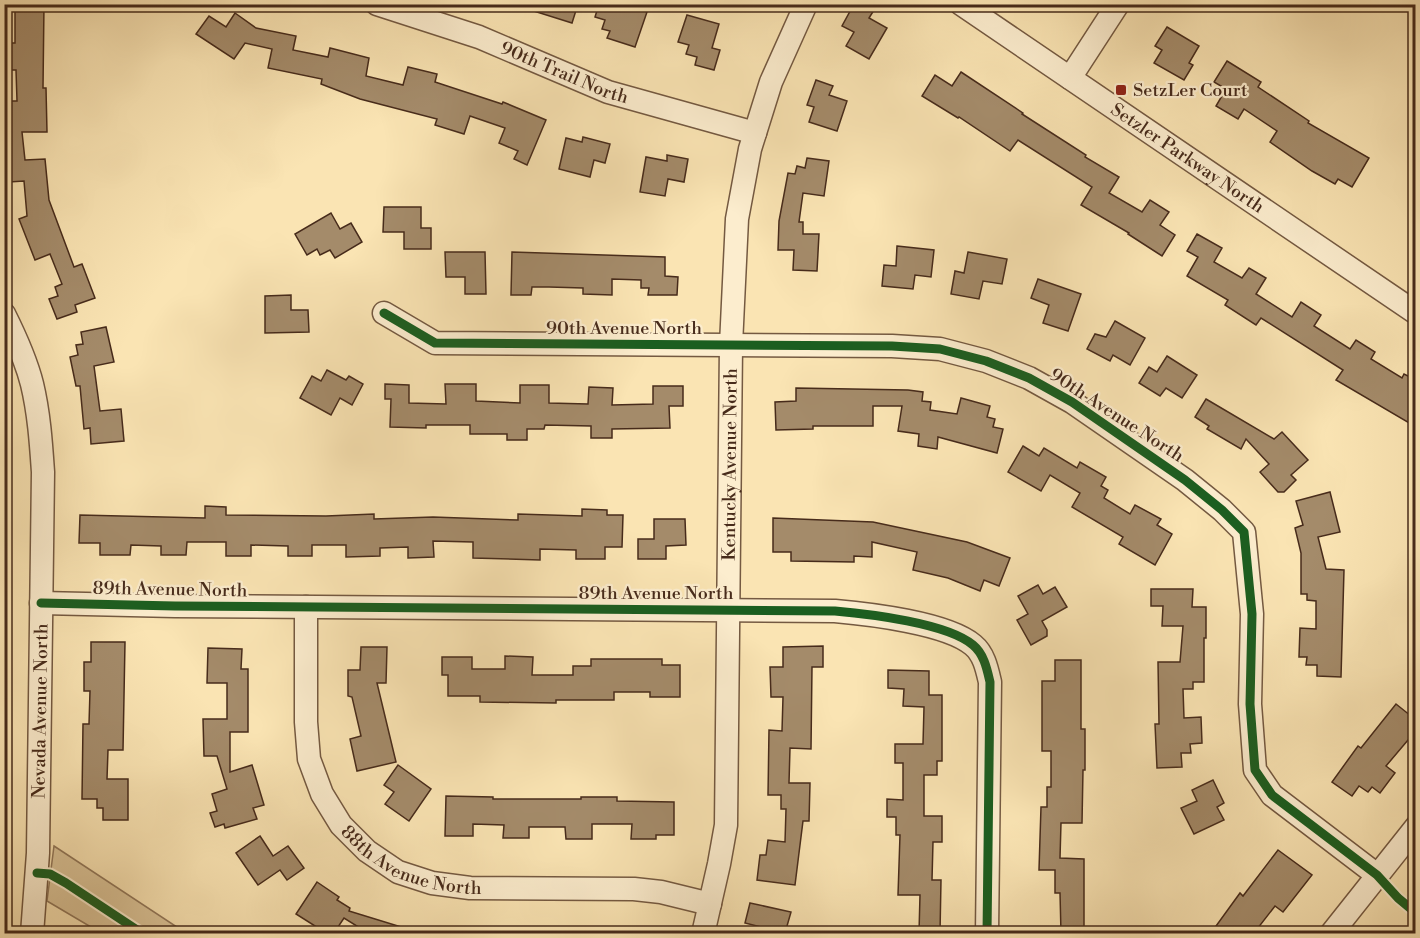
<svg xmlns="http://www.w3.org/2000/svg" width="1420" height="938" font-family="'Libre Bodoni',serif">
<rect width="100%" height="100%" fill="#fae4b3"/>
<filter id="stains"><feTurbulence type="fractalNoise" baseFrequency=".00333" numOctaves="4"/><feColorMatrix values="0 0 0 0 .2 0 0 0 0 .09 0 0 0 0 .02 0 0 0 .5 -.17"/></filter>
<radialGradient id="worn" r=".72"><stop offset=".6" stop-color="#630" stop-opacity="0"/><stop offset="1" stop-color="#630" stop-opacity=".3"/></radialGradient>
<polygon fill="#dcc599" stroke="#92785a" stroke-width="1.5" points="54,846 186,933 101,933 47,901"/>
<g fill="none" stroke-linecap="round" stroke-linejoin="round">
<polyline stroke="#8e7457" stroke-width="5" points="81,931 86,934"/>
</g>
<g fill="#a48b6a" stroke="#472b1b" stroke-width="1.5">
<polygon points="15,4 44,4 43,88 46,88 47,132 22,132 25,160 45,159 49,200 74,267 82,264 95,298 75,305 77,312 57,319 49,299 58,296 55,287 62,284 50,254 35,260 19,219 27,216 24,181 9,182 5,101 17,101 16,70 6,70 6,43 15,43"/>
<polygon points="524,4 578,4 572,23 524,8"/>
<polygon points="599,4 626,4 647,12 635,47 607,38 610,31 602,29 605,20 595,17"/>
<polygon points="854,4 864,4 874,10 869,18 887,28 869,59 846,46 854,32 842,26"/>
<polygon points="235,13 256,28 296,36 293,50 328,57 330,48 369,58 366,76 403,85 408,67 437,74 435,82 502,104 503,102 546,120 527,165 514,159 518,151 499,143 505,128 470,116 464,134 435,125 437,119 360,99 321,84 322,79 268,68 272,49 245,43 234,59 196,34 209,16 226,27"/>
<polygon points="687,15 719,24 712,48 720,50 714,70 695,65 697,57 686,54 689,45 678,42"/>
<polygon points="1167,27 1199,46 1189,63 1193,65 1184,80 1154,63 1162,50 1155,46"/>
<polygon points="1227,61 1261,82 1258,87 1309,121 1308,123 1369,158 1352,187 1338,179 1335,184 1312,171 1270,142 1277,131 1244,109 1238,119 1216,106 1226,89 1214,82"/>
<polygon points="961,72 1023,113 1022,114 1086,155 1085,157 1119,177 1109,193 1142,212 1150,200 1169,212 1160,225 1175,235 1162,256 1128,234 1129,233 1081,205 1092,187 1018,140 1010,151 959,117 958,118 922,96 935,75 952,86"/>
<polygon points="816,80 833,86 829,95 847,101 837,131 809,122 814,107 807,105"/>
<polygon points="583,137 610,144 605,163 594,160 590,177 559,169 566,138 582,142"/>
<polygon points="667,155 688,159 684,182 668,179 665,196 640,192 646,157 667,161"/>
<polygon points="807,158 829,161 824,196 803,193 799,222 803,222 803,234 819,234 817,271 793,270 794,250 778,250 779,221 788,173 795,174 797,166 805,168"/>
<polygon points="384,207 421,207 421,228 431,228 431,249 404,249 404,232 383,232"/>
<polygon points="331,213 340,229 351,223 362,242 335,258 330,250 320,255 317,249 307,255 295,234"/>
<polygon points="1197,234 1222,248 1214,262 1242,278 1249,268 1266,278 1256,294 1292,317 1301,302 1321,315 1314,326 1350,349 1356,340 1375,352 1371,359 1402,378 1404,374 1416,380 1416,427 1336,380 1343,370 1261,318 1256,325 1225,305 1228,300 1187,276 1198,257 1187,251"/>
<polygon points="897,246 934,250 931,277 915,275 913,289 882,286 884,265 896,266"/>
<polygon points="445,252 485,252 486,294 465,294 465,277 446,277"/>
<polygon points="512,252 665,257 665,276 678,277 677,295 648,295 649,288 641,288 641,280 612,279 612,295 583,294 583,288 549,287 532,287 531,295 511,295"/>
<polygon points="968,252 1007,259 1002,284 983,281 979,299 951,294 955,271 964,273"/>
<polygon points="1038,279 1081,294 1068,331 1043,323 1049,305 1031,298"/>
<polygon points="291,295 291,310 308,310 309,332 265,333 265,296"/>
<polygon points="1115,321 1145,338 1130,365 1113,355 1110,361 1087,349 1095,334 1106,337"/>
<polygon points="106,327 114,362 94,366 100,411 121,409 124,441 91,444 90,428 84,429 80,386 76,386 70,357 78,355 76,345 83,344 81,332"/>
<polygon points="1167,356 1197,375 1182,398 1166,388 1160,396 1139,383 1149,367 1157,372"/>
<polygon points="327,370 346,380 349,376 363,384 352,405 340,398 331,415 300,398 312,376 321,381"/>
<polygon points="385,384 409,385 409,403 446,404 445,384 476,384 476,401 520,403 520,385 549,385 549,403 588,404 589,387 613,388 612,405 653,404 653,386 683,386 683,406 669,406 670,428 612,429 612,438 591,438 591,426 545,425 544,429 527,429 527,440 507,440 507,434 470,434 470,425 426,425 426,428 390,427 391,399 385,399"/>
<polygon points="796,388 908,390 923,392 922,401 931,402 930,410 957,414 961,398 990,406 987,417 995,419 993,427 1003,429 997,453 938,437 937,449 918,446 919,434 898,431 902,406 873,406 873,426 813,426 813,429 776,430 775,402 796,401"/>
<polygon points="1206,399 1274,439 1282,432 1308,460 1291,475 1296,480 1284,492 1278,492 1260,472 1269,464 1246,439 1241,449 1207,429 1209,426 1195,417"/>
<polygon points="1023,446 1039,456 1044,448 1077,468 1080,462 1106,477 1101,486 1108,490 1104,498 1130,514 1135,505 1161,519 1157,525 1172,534 1155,565 1119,544 1123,537 1072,507 1080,493 1050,475 1041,491 1008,472"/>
<polygon points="1330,492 1340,532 1318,537 1326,569 1344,570 1341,677 1317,676 1317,665 1306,665 1307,657 1299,657 1300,628 1316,629 1316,601 1307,600 1307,594 1301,594 1301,553 1295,528 1303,525 1296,501"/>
<polygon points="205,506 226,507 226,515 326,516 374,514 374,519 433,517 518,520 518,514 582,516 582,509 607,510 607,515 623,515 622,547 605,547 605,559 576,559 576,550 540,549 540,560 473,558 473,542 433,541 434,557 408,558 408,547 380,548 380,556 346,557 346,545 312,545 312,556 288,556 288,546 251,545 251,556 226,556 226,542 187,542 186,555 161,555 161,546 131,545 130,555 100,555 100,543 79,543 80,515 205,518"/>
<polygon points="773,518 873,522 967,542 1010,558 999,586 984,580 980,591 948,578 913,570 917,552 872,542 872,557 854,556 854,562 791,561 791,552 773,552"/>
<polygon points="654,519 685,519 686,545 666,546 666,559 638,559 638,539 654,539"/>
<polygon points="1038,585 1043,594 1055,587 1067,607 1042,621 1047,630 1047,636 1031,645 1017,620 1028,614 1018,596"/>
<polygon points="1151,589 1193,589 1192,607 1206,607 1206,638 1204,638 1204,682 1193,682 1193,689 1183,689 1184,718 1201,717 1202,743 1190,744 1191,753 1181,753 1182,767 1157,768 1155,724 1159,724 1158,662 1180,662 1183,626 1162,626 1163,606 1151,606"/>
<polygon points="91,642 125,642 123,750 108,750 107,779 128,779 128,820 103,820 103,808 97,808 97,799 82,799 83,724 89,724 90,691 84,691 84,662 91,662"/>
<polygon points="823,646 823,667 812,667 811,749 790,748 789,783 810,783 809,821 803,821 795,885 757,880 760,855 766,855 768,840 785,842 786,809 781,809 781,795 768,795 769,730 782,731 783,697 771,697 770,667 783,667 783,647"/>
<polygon points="361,647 387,647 386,683 377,683 396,762 357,771 350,739 361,736 352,697 348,696 348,670 360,670"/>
<polygon points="208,648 242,649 241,669 248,669 248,732 230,732 230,772 252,765 264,805 253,808 257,819 225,828 224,824 215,827 210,813 217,811 212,794 227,789 217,756 204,756 203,719 227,719 227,683 207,683"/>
<polygon points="505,656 533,657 532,675 573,675 573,666 591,666 591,659 662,659 662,665 680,665 680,697 650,697 650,692 614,692 614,700 556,700 556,703 480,702 480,696 448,696 448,675 442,675 442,657 472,657 472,669 505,669"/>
<polygon points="1055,660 1081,660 1081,729 1085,729 1085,770 1083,770 1082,823 1061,823 1060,858 1084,859 1084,933 1061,933 1060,893 1055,893 1055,870 1039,870 1041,807 1047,807 1047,787 1051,787 1051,751 1042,751 1042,681 1055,681"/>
<polygon points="888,670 929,671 929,695 942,695 942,761 937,761 937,775 924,775 924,816 942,816 942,842 933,842 932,880 941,880 940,933 919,933 920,895 898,895 900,835 896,835 896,817 887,817 887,799 903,800 903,763 895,763 895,744 923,744 924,707 903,706 904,689 888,688"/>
<polygon points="1396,704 1416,720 1416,746 1408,740 1386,766 1395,773 1380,793 1372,787 1368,792 1359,786 1352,796 1332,782 1358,746 1361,748"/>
<polygon points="398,765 431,789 409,821 385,804 394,792 384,785"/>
<polygon points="1213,780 1224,803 1217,807 1224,820 1194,834 1181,808 1197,801 1192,790"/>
<polygon points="446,796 493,797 493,799 581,799 581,797 617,797 617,801 674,802 674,835 656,835 656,839 631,839 632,824 592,824 592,839 566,839 565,827 529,827 529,838 503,838 504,825 473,824 473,836 445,836"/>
<polygon points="260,836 273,856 288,846 304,868 287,880 280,870 258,885 236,853"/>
<polygon points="1278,850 1312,875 1283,912 1275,906 1254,933 1227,933 1216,926 1240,893 1243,896"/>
<polygon points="317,882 339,897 337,900 350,908 349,911 411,930 410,933 368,933 344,918 334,933 326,933 296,914"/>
<polygon points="750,903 791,912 785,933 759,933 761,927 745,923"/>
</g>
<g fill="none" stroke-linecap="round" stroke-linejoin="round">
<g stroke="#745941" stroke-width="25">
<g id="minor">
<path id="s1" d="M377 4 479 37 608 92 755 133"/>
<path id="s2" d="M961 4 1416 313"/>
<polyline points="1070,78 1118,4"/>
<polyline points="384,313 435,343 892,346 940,349 986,361 1029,378 1072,402 1185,480 1222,510 1244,532 1252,614 1250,704 1255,770 1272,795 1377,875"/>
<path d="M4 314C15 336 26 360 32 384 39 413 41 443 43 472L38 853 32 934"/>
<path d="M41 603 175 606 835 611C869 614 947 623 973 645 984 654 987 669 990 682L987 934"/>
<path id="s3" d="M306 607V722L309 759 322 794 341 825 367 851 398 872 432 883 470 888 634 889 661 892 710 904"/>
<path id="s4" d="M703 934 719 864 726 825 731 345 737 219 750 149 771 82 806 4"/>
<polyline points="1331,934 1416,827"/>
</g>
</g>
<use href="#minor" stroke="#fcedce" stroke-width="22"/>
<g stroke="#fcedce" stroke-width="13">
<g id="cycleway">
<polyline points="384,313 435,343 892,346 940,349 986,361 1029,378 1072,402 1185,480 1222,510 1244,532 1252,614 1250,704 1255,770 1272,795 1377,875 1398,898 1416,913"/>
<path d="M41 603 175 606 835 611C869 614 947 623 973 645 984 654 987 669 990 682L987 934"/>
<polyline points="37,873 50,874 66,883 143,934"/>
</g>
</g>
<use href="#cycleway" stroke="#1b5e20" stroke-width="9"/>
</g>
<rect fill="#8f2418" stroke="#fcedce" stroke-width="2" x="1115" y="84" width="12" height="12" rx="3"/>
<g text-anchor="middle" stroke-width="4.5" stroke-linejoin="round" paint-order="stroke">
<g font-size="18" fill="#472b1b" stroke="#fcedce">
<text dy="6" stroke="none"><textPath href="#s1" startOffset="200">90th Trail North</textPath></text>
<text dy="6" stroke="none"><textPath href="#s2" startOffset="274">Setzler Parkway North</textPath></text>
<text x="624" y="334">90th Avenue North</text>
<text transform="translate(1117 415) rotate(33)" y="6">90th Avenue North</text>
<text dy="6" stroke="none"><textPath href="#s4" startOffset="472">Kentucky Avenue North</textPath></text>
<text transform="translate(170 589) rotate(1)" y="6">89th Avenue North</text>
<text x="656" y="599">89th Avenue North</text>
<text transform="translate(40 711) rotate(-89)" y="6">Nevada Avenue North</text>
<text dy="6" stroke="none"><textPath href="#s3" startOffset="308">88th Avenue North</textPath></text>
</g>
<g font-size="18" fill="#472b1b" stroke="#fcedce" text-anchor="start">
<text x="1133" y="96">SetzLer Court</text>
</g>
</g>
<rect width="1420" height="938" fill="none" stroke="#fae4b3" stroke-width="24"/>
<rect x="6" y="6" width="1408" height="926" fill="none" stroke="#472b1b" stroke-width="3"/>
<rect x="12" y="12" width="1396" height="914" fill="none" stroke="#472b1b" stroke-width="1.5"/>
<rect width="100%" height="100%" filter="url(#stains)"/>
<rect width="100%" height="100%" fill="url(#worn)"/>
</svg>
